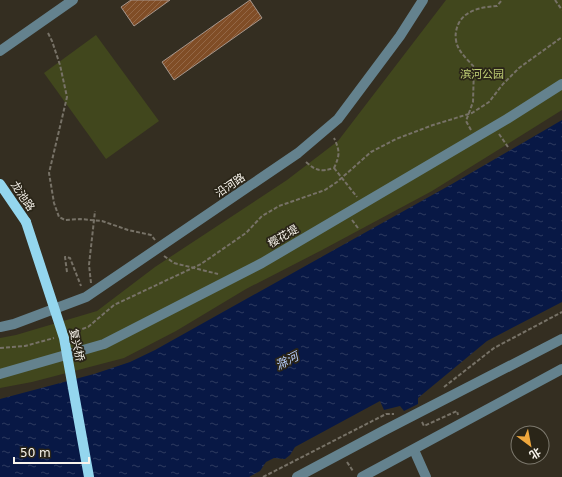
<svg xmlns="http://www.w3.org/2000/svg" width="562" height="477" font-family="'DejaVu Sans','Noto Sans SC',sans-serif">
<defs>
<pattern id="water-ripples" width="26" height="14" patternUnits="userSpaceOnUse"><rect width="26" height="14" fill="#081845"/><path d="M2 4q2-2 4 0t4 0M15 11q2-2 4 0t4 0" fill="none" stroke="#2d3a60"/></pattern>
<pattern id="building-hatch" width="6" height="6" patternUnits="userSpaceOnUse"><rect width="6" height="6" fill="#804d26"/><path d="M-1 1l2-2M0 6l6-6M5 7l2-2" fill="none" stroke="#936746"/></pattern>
</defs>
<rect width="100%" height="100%" fill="#342e21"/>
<g fill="#41471d">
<polygon points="446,0 562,0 562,110 432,191 322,250 246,289 176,331 124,358 32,382 0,388 0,338 16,335 97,311 155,267 287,180 338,141"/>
<polygon points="96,35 159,121 106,159 44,73"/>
</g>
<polygon fill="url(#water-ripples)" points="562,120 562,302 487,341 418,398 418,404 404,411 400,406 384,410 380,401 295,447 290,455 285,459 274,458 266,462 260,471 249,477 0,477 0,399 94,374 130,362 155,350 452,184"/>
<g fill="url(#building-hatch)" stroke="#a6968c">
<polygon points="131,0 170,0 134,26 121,7"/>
<polygon points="250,0 262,18 174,80 162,62"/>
</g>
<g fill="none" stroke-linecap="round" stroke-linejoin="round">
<g stroke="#777267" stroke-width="2" stroke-dasharray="4 2" stroke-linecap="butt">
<polyline points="555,0 562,10"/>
<polyline points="48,33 52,41 60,65 67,97 49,173 54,203 59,217 65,220 80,219 102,221 128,230 151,235 155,240"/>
<path d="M471 130 466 121 473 102 474 67C469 61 461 54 458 47 456 43 455 36 456 32 459 11 480 7 497 6L502 0"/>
<polyline points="499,134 508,147"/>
<path d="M306 162C316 171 321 172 334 168 340 155 340 151 334 138"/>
<polyline points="334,168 357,197"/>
<polyline points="352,220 358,228"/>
<polyline points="164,256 174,263 218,274"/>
<polyline points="67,272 65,257 70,258 81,286"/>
<polyline points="91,283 89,265 95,211"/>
<polyline points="71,333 88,327 114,305 201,264 246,233 262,216 279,206 325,190 337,182 371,152 396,139 433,125 472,113 489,102 503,84 519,68 562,37"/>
<polyline points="0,348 25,346 54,338"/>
<polyline points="444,387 494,348 562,312"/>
<polyline points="422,422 424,426 457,411 458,415"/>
<polyline points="347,462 353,471"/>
<polyline points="263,477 386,414 394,414"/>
</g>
<g stroke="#64828e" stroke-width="10">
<polyline points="0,51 73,0"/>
<polyline points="0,327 14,324 86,297 298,153 338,119 400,36 423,0"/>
<polyline points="0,374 104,344 262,263 507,119 562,84"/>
<polyline points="414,450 426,477"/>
<polyline points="297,477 385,430 562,339"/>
<polyline points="362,477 562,369"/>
</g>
<polyline stroke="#94d6ee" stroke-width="10" points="0,184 26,222"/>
<polyline stroke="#94d6ee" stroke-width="10" points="26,222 64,338 89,477"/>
</g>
<g text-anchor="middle" stroke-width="3.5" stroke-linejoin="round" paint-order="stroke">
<g font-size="11" fill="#c1d075" stroke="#2a2518">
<text x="482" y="78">滨河公园</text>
</g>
<g font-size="11" fill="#f8f4ec" stroke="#2a2518">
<text transform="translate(230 185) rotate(-34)" y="4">沿河路</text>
<text transform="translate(23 196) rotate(56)" y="4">龙池路</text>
<text transform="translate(283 236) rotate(-30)" y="4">樱花堤</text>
<text transform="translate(77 345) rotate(77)" y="4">复兴桥</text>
</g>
<g font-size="12" font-style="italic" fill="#b9d0ff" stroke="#2a2518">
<text transform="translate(287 361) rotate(-27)" y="4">滁河</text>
</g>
</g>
<g transform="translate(530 445) rotate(148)"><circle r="19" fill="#2a2518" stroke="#7c786d"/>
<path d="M0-3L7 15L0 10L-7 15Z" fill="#efa73d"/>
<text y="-6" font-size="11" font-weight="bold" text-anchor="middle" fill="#f8f4ec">北</text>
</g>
<path d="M14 457v6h75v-6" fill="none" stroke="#f8f4ec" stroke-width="2"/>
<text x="20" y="457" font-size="12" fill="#f8f4ec" stroke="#2a2518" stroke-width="3" paint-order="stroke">50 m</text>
</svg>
